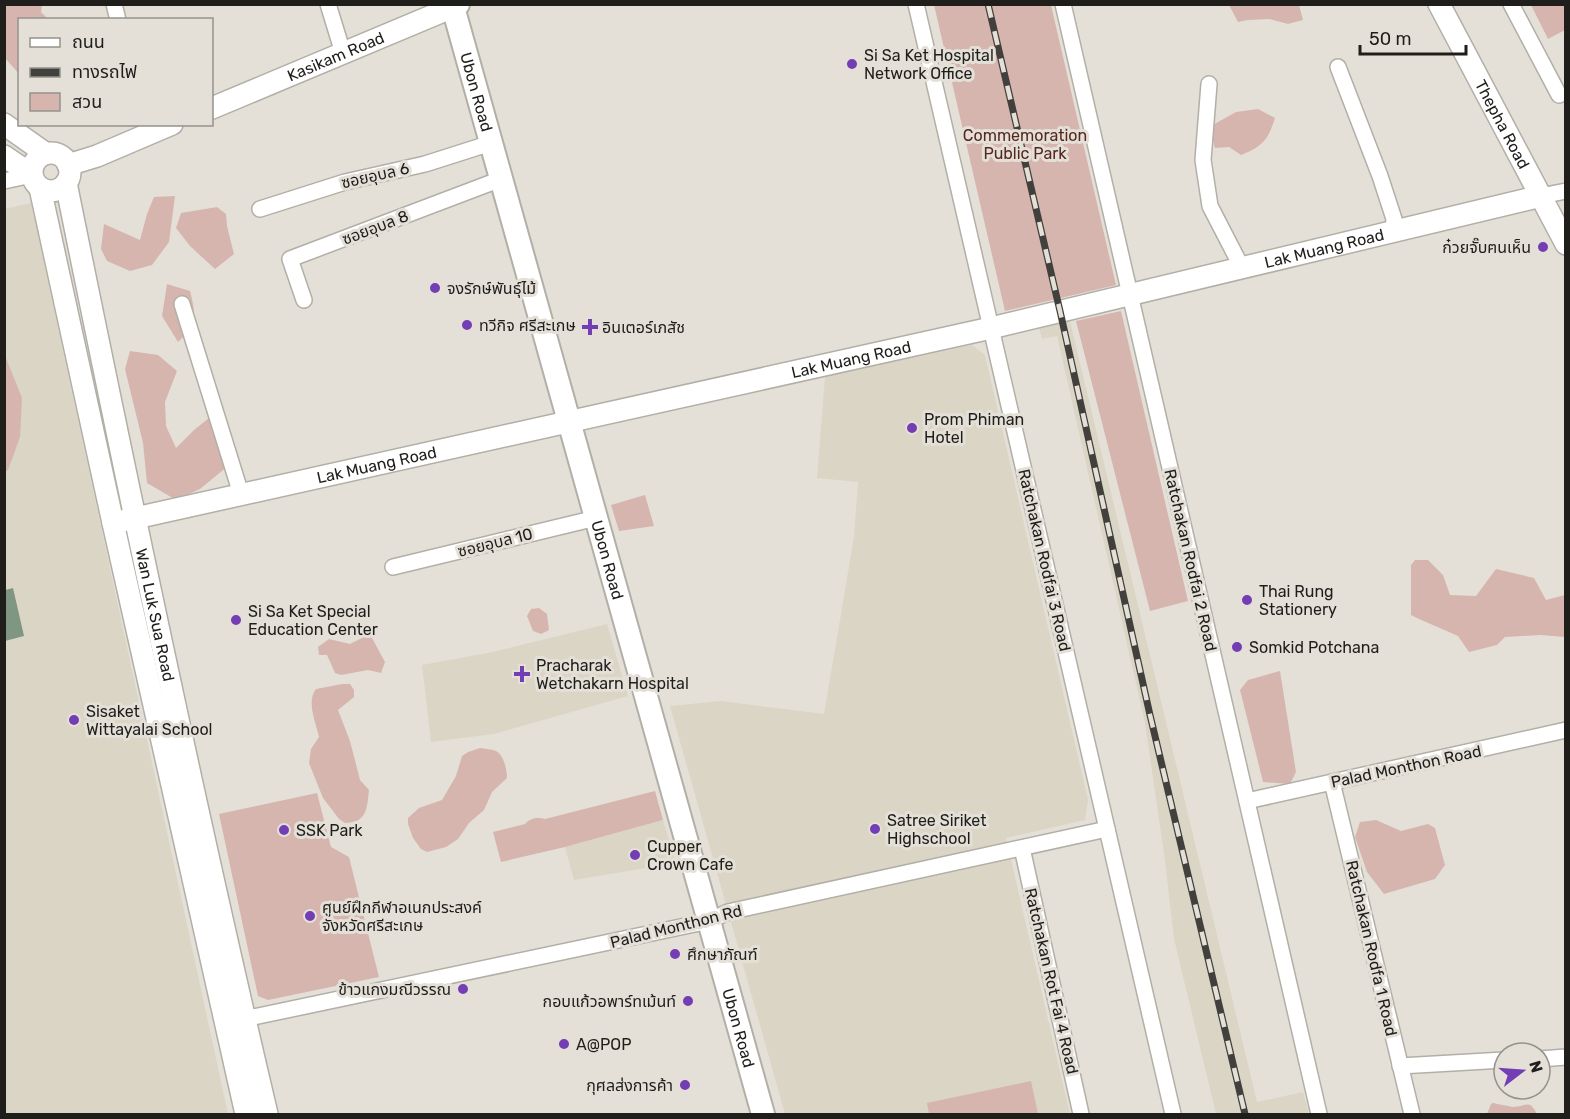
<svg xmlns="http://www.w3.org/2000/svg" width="1570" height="1119" font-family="Rubik,'Noto Sans Thai',sans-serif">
<rect width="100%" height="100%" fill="#e4e0d8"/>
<g fill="#dbd5c6">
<polygon points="31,203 228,1114 5,1114 4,209"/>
<polygon points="1069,317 1257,1102 1303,1092 1309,1114 1216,1114 1174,939 1165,861 1145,723 1057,336 1042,339 1038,324"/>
<polygon points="972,345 985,355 1088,800 1085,820 1006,838 1070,1114 785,1114 670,706 721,701 824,714 854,537 858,482 817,478 825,377"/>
<polygon points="607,624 628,696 494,734 431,742 422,665 493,652"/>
<polygon points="663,820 676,863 574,880 565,847"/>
</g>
<g fill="#d6b5af">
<polygon points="4,5 42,5 41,12 48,19 20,20 19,74 5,58"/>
<polygon points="934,5 1051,5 1116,285 1005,311"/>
<polygon points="1229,5 1299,5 1303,20 1288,24 1269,19 1248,20 1238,22"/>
<polygon points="1531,5 1565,5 1565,30 1548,39"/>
<path d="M1258 109 1275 118C1268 140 1263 146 1241 155L1229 147 1215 148 1209 127 1236 112Z"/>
<polygon points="175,196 169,242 152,265 130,271 107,261 101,249 104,224 140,240 147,214 154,197"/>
<polygon points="217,207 226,214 227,226 234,254 215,269 190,246 176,228 181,213"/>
<path d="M167 284 190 291C196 315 197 324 178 342L162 316Z"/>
<polygon points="1121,311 1188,601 1150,611 1076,321"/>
<polygon points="130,351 158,355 177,371 165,402 166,426 176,448 194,430 214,414 228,466 200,489 176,500 147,483 143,443 125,369"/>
<polygon points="4,353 22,398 20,437 8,470 5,472"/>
<polygon points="645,495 654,526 619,531 611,505"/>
<polygon points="1415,560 1428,560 1443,575 1450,595 1476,596 1496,569 1534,578 1546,600 1565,595 1565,637 1540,635 1505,637 1497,645 1469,652 1458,636 1419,619 1411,615 1411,565"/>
<polygon points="539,608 547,614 549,630 541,634 533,631 527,616 531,609"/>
<polygon points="366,636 372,638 385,662 381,673 368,670 341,675 335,673 327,655 319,655 318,647 329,639 350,644"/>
<polygon points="1280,671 1296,772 1290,784 1263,782 1240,690 1248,680"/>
<path d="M342 684H350L354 690V697L338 710 350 741 360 780 369 790C367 808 367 823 345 823L339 819 323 798 309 763 311 749 319 737C316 723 306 701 316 689Z"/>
<path d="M480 748C485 749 491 749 496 751 504 755 507 770 507 778L492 792 484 810 469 823 458 839 446 847 427 852 421 849 413 838 408 824V818L419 808 442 800 456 776 462 756 468 752Z"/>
<path d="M655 791 663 820 565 847 501 862 493 832 525 824C530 818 538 817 545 819Z"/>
<polygon points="317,793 331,847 349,857 379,977 268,1000 258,996 219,814"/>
<polygon points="1376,820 1401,831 1428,824 1435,828 1445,865 1435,879 1384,894 1367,872 1355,837 1360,822"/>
<polygon points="1031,1081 1038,1114 929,1114 927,1103"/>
<path d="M1493 1103C1499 1104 1506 1106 1513 1107 1526 1107 1529 1098 1537 1114H1487L1491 1104Z"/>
</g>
<polygon fill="#7f9782" points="13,588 24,636 5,641 5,590"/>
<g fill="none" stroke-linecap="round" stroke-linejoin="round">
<g stroke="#b2afa7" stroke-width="18">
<g id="street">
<polyline points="114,4 118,20"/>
<polyline points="328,4 343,53"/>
<polyline points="916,4 1173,1114"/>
<polyline points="1063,4 1319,1114"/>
<polyline points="1511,4 1559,95"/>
<polyline points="1338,67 1380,176 1394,219 1393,232"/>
<polyline points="1209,84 1203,160 1210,206 1242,268"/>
<polyline points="4,181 32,175"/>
<polyline points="1541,196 1566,191"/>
<polyline points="260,209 345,182 425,164 491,143"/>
<polyline points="304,300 290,259 501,179"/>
<polyline points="182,304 241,494"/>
<polyline points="393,567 596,518"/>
<polyline points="1332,782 1412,1114"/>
<polyline points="1247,801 1566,730"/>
<polyline points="1022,848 1081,1114"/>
<polyline points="244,1019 709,921 728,912 1107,829"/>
<polyline points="1540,1059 1566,1057"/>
<polyline points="1400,1066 1504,1060"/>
</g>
</g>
<g stroke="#b2afa7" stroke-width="24">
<g id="secondary">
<path id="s1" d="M1439 4 1566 244"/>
<path id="s2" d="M212 108 453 7"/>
<polyline points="4,124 45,153"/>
<circle cx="51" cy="172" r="19"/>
<polyline points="4,156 32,175"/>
<polyline points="68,165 97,156 172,124"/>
<path id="s3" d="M66 183C129 494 194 805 267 1114"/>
<polyline points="40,188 113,523 246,1114"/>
<path id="s4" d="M113 523 991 328 1541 196"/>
</g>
</g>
<g stroke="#b2afa7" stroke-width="26">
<g id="primary">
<path id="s5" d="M458 4 453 7 763 1114"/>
</g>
</g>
<use href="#street" stroke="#fff" stroke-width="15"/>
<use href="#secondary" stroke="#fff" stroke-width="21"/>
<use href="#primary" stroke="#fff" stroke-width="22"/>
<g stroke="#42403c" stroke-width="7">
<polyline id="rail" points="988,4 1060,311 1150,715 1245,1114"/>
</g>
<use href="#rail" stroke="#e4e0d8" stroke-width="4.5" stroke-dasharray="14" stroke-linecap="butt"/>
</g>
<g fill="#733db4" stroke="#e4e0d8" stroke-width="2">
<circle cx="852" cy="64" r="6"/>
<circle cx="1543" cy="247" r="6"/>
<circle cx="435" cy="288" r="6"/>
<circle cx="467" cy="325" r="6"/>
<path d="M587 318h6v6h6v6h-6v6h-6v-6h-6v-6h6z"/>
<circle cx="912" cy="428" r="6"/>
<circle cx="1247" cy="600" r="6"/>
<circle cx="236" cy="620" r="6"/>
<circle cx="1237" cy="647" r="6"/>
<path d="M519 665h6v6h6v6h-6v6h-6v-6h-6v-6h6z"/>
<circle cx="74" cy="720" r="6"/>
<circle cx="875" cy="829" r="6"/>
<circle cx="284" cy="830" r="6"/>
<circle cx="635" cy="855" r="6"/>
<circle cx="310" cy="916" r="6"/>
<circle cx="675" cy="954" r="6"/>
<circle cx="463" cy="989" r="6"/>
<circle cx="688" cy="1001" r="6"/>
<circle cx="564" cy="1044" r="6"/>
<circle cx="685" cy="1085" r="6"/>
</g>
<g text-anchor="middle" stroke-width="6" stroke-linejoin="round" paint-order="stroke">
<g font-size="16" fill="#1f1e1b" stroke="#e4e0d8" text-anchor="start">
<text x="864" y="61">Si Sa Ket Hospital<tspan x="864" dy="18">Network Office</tspan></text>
<text x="1531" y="253" text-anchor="end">ก๋วยจั๊บฅนเห็น</text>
<text x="447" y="294">จงรักษ์พันธุ์ไม้</text>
<text x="479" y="331">ทวีกิจ ศรีสะเกษ</text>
<text x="602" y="333">อินเตอร์เภสัช</text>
<text x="924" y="425">Prom Phiman<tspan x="924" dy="18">Hotel</tspan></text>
<text x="1259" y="597">Thai Rung<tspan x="1259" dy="18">Stationery</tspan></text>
<text x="248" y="617">Si Sa Ket Special<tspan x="248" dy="18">Education Center</tspan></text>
<text x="1249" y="653">Somkid Potchana</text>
<text x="536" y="671">Pracharak<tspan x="536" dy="18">Wetchakarn Hospital</tspan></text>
<text x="86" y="717">Sisaket<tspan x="86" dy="18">Wittayalai School</tspan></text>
<text x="887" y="826">Satree Siriket<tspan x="887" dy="18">Highschool</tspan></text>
<text x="296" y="836">SSK Park</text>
<text x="647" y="852">Cupper<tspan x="647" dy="18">Crown Cafe</tspan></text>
<text x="322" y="913">ศูนย์ฝึกกีฬาอเนกประสงค์<tspan x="322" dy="18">จังหวัดศรีสะเกษ</tspan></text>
<text x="687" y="960">ศึกษาภัณฑ์</text>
<text x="451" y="995" text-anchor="end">ข้าวแกงมณีวรรณ</text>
<text x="676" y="1007" text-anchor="end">กอบแก้วอพาร์ทเม้นท์</text>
<text x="576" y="1050">A@POP</text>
<text x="673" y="1091" text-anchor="end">กุศลส่งการค้า</text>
</g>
<g font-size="16" fill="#1f1e1b" stroke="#e4e0d8">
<text dy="6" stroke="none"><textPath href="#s2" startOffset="134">Kasikam Road</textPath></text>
<text dy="6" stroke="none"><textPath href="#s5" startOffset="94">Ubon Road</textPath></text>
<text dy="6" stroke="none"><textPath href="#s1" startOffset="136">Thepha Road</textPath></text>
<text transform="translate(375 175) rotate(-13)" y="6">ซอยอุบล 6</text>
<text transform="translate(375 227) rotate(-21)" y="6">ซอยอุบล 8</text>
<text dy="6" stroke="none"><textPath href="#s4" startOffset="1242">Lak Muang Road</textPath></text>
<text dy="6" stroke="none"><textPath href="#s4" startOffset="756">Lak Muang Road</textPath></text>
<text dy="6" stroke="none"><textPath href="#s4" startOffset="270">Lak Muang Road</textPath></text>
<text transform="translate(495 542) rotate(-14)" y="6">ซอยอุบล 10</text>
<text transform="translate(1045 560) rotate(77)" y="6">Ratchakan Rodfai 3 Road</text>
<text transform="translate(1191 560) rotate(77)" y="6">Ratchakan Rodfai 2 Road</text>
<text dy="6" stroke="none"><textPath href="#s5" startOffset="580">Ubon Road</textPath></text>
<text dy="6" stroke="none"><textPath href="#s3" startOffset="441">Wan Luk Sua Road</textPath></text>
<text transform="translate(1406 766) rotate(-12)" y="6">Palad Monthon Road</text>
<text transform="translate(676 926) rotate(-14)" y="6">Palad Monthon Rd</text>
<text transform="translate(1372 948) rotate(77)" y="6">Ratchakan Rodfa 1 Road</text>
<text transform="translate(1052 981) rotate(77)" y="6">Ratchakan Rot Fai 4 Road</text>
<text dy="6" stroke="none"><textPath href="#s5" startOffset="1066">Ubon Road</textPath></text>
</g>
<g font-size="16" fill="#562720" stroke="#e4e0d8">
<text x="1025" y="141">Commemoration<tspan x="1025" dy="18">Public Park</tspan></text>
</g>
</g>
<rect width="1570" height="1119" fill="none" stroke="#1f1e1b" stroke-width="12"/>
<rect x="18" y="18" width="195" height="108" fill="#e4e0d8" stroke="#95928c" stroke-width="1.5"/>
<rect x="30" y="38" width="30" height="9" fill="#ffffff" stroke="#95928c" stroke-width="1.5"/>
<text x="72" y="48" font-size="18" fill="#1f1e1b">ถนน</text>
<rect x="30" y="68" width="30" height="9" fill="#42403c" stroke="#95928c" stroke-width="1.5"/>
<text x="72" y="78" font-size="18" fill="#1f1e1b">ทางรถไฟ</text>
<rect x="30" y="93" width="30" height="18" fill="#d6b5af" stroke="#95928c" stroke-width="1.5"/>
<text x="72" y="108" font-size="18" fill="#1f1e1b">สวน</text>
<g transform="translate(1522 1071) rotate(73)"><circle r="28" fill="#e4e0d8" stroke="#95928c" stroke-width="1.5"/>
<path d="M0-4.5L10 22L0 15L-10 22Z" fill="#733db4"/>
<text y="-9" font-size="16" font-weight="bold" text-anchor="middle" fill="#1f1e1b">N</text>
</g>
<path d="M1360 45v9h106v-9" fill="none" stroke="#1f1e1b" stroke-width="3"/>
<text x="1369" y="45" font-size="18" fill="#1f1e1b" stroke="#e4e0d8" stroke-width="4.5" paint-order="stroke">50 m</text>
</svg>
